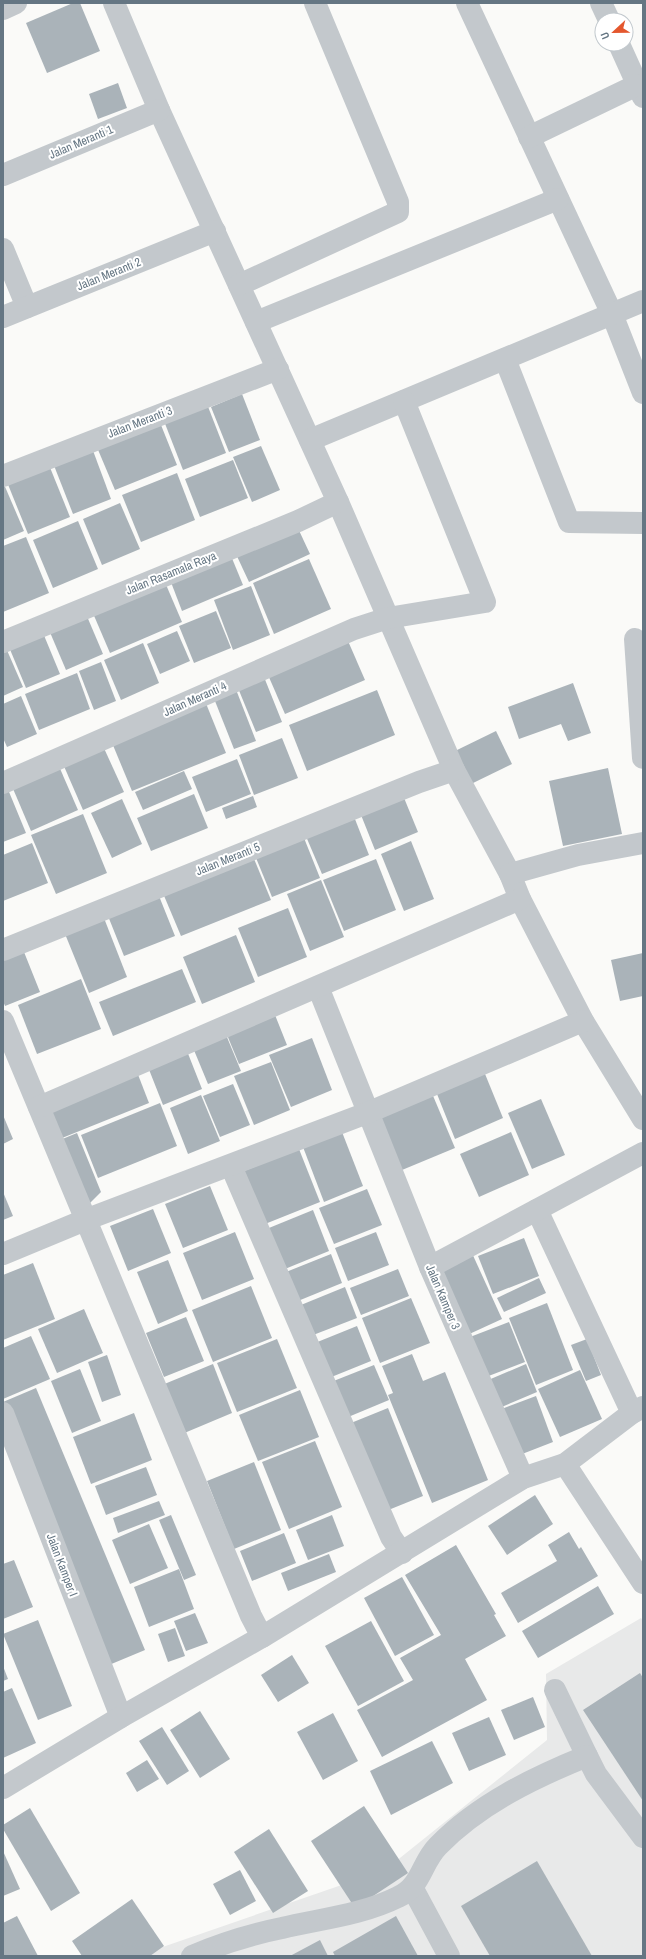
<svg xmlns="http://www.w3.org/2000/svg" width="646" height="1959" font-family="'Archivo Narrow',sans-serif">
<rect width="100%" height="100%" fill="#fafaf8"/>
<polygon fill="#e8e9e9" points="641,1618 643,1621 643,1956 146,1956 154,1950 385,1870 547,1740 546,1674"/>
<g fill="#aab3b9">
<polygon points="73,3 80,3 100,51 47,73 26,23"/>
<polygon points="118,83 127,108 98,119 89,94"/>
<polygon points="242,394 260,440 229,452 211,407"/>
<polygon points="207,404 226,453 183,470 164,421"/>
<polygon points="159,420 177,465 115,490 96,445"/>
<polygon points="261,446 280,490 252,502 233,457"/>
<polygon points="92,448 111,499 73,514 53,463"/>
<polygon points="233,460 248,498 200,517 185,479"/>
<polygon points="49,465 70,517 28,534 7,482"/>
<polygon points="177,473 195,520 141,542 122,495"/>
<polygon points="3,482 24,531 3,540"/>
<polygon points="120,503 140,549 102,565 83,519"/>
<polygon points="78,521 98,569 53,588 33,540"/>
<polygon points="296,524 310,554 249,582 235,552"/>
<polygon points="26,537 49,593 3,612 3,546"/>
<polygon points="229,551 243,585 182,611 169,577"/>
<polygon points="309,559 331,609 274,634 253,583"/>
<polygon points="164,580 182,622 110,653 92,611"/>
<polygon points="251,586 270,635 233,650 214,600"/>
<polygon points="216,611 231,648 194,663 179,626"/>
<polygon points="86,614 103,654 66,670 49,630"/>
<polygon points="177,631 190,661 160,674 147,644"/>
<polygon points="43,633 60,674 26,688 9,647"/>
<polygon points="348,641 365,680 285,714 268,675"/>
<polygon points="143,643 159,683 121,700 104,660"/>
<polygon points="6,648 23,687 3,696 3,649"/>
<polygon points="101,662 116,701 94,710 79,671"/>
<polygon points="77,673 90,709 39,730 25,694"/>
<polygon points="264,677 282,722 256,732 238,688"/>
<polygon points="573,683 591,733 568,741 561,724 519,739 508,707"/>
<polygon points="235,687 256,741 234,749 213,696"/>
<polygon points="377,690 395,735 307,771 289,725"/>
<polygon points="21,696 37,734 7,747 3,738 3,704"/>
<polygon points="205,701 226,753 132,791 110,738"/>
<polygon points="496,731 512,764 471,784 455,751"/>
<polygon points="282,738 298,778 254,795 239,755"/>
<polygon points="103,746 124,792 83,810 63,764"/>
<polygon points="237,759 251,794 206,812 192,777"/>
<polygon points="58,764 78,810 31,831 11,784"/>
<polygon points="608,768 622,834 563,846 549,781"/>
<polygon points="184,771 192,789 143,810 135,792"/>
<polygon points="7,787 26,833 3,842 3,788"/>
<polygon points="402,793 418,832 375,850 359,810"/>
<polygon points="194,794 208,828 151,851 137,818"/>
<polygon points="253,796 257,807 226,819 222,808"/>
<polygon points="122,799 142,844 112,858 91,813"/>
<polygon points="83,814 107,873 56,894 31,835"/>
<polygon points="353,814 369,855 322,874 305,834"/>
<polygon points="302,833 320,878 272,897 254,853"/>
<polygon points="411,841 434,899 404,911 381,854"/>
<polygon points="32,843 48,883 3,901 3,855"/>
<polygon points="252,854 271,900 181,936 162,891"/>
<polygon points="376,859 396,910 344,931 323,880"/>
<polygon points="321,880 344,937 310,951 287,894"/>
<polygon points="157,891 175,936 124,956 106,911"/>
<polygon points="288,908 307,957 258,977 238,928"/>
<polygon points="102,913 127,977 89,993 63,929"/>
<polygon points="236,935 255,982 202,1004 183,957"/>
<polygon points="22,947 40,992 5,1006 3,1001 3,955"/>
<polygon points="643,953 643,996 620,1001 611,960"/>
<polygon points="182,969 196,1002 113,1036 99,1002"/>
<polygon points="81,979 101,1029 37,1054 18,1005"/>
<polygon points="273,1010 287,1045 239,1064 225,1030"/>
<polygon points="224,1030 241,1071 208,1084 191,1043"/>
<polygon points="312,1038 332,1090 291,1107 269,1055"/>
<polygon points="185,1046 202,1089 163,1105 146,1062"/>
<polygon points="271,1062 290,1110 254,1125 234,1076"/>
<polygon points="483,1069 503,1118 455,1139 435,1089"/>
<polygon points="137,1072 149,1103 62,1138 49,1107"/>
<polygon points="233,1084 250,1125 220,1137 203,1096"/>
<polygon points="431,1091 455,1148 402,1170 378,1113"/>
<polygon points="201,1095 220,1141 188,1154 170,1108"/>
<polygon points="541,1099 565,1155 532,1169 508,1113"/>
<polygon points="160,1103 177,1146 98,1178 81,1135"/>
<polygon points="3,1115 13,1139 3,1144"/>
<polygon points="342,1132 363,1186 324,1202 303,1147"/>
<polygon points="511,1132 529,1175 479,1197 460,1154"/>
<polygon points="77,1133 101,1192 86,1207 60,1140"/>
<polygon points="299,1149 320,1202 260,1226 239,1173"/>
<polygon points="210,1186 228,1230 183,1248 165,1204"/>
<polygon points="367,1189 382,1225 334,1244 319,1208"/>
<polygon points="3,1192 13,1216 3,1220"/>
<polygon points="153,1209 171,1253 128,1271 110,1226"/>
<polygon points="313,1210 329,1251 280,1271 264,1230"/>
<polygon points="235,1232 254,1279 202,1300 183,1253"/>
<polygon points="376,1232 389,1265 348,1281 335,1248"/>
<polygon points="524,1238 539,1276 493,1294 478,1256"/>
<polygon points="471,1251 502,1319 465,1336 435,1268"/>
<polygon points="331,1254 342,1283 293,1303 281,1274"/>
<polygon points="168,1260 188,1311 158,1324 137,1272"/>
<polygon points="33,1263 55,1319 3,1340 3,1275"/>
<polygon points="398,1269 409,1296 361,1315 350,1288"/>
<polygon points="539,1278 546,1293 504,1312 497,1298"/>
<polygon points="251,1286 272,1338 213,1362 192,1310"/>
<polygon points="345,1287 357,1318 308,1337 296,1307"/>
<polygon points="411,1298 430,1343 380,1363 362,1318"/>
<polygon points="547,1303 573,1370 536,1385 509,1318"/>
<polygon points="84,1309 103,1353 57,1373 38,1329"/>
<polygon points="186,1317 204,1361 164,1377 146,1333"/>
<polygon points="509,1322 525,1362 486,1377 470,1337"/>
<polygon points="357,1326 371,1361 324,1380 310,1345"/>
<polygon points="31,1336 50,1379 3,1399 3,1348"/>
<polygon points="277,1339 297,1388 237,1412 217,1363"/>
<polygon points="587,1339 601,1375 586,1381 571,1345"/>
<polygon points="412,1354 423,1381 445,1372 488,1480 432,1503 388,1395 393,1393 382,1366"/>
<polygon points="107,1355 121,1395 102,1402 88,1362"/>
<polygon points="213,1364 232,1413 182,1434 162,1385"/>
<polygon points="526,1364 537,1392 497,1409 486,1381"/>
<polygon points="374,1365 389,1400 341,1420 326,1384"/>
<polygon points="80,1369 101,1421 72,1433 51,1381"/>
<polygon points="580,1370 602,1419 560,1437 538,1389"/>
<polygon points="36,1388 145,1650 109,1665 3,1410 3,1402"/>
<polygon points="300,1390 319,1437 258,1461 239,1415"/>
<polygon points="536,1396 553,1442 517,1456 499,1410"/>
<polygon points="388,1408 423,1496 381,1513 346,1425"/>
<polygon points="134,1413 152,1460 91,1484 73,1437"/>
<polygon points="315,1441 342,1507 289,1529 262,1462"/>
<polygon points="254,1462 281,1530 234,1549 207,1481"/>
<polygon points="146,1467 157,1495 106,1515 95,1486"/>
<polygon points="535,1495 553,1524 507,1555 488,1526"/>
<polygon points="159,1501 165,1515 118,1533 113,1518"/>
<polygon points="171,1515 196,1575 184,1580 159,1520"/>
<polygon points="332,1515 344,1546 308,1560 296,1530"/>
<polygon points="149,1524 168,1568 130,1584 112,1540"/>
<polygon points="569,1532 579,1549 581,1547 598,1576 518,1623 501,1593 557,1561 548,1545"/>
<polygon points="284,1533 296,1563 252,1581 240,1551"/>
<polygon points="456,1545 496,1614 494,1615 506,1636 465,1659 487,1700 382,1757 357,1710 413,1680 400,1658 441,1635 405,1575"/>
<polygon points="329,1554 336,1572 288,1591 281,1573"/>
<polygon points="14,1560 33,1607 3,1619 3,1564"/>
<polygon points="179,1569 194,1609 149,1627 134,1587"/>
<polygon points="402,1577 434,1635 395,1656 364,1598"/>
<polygon points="598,1586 614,1614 538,1658 522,1631"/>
<polygon points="195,1613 208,1643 186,1651 174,1621"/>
<polygon points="38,1620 72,1706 38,1720 3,1634"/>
<polygon points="371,1621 404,1681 358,1706 325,1646"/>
<polygon points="175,1628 185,1656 168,1662 158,1634"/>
<polygon points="292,1655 309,1683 278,1702 261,1675"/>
<polygon points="3,1666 8,1679 3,1681"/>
<polygon points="640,1673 643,1678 643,1801 583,1710"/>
<polygon points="12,1688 36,1743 3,1758 3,1692"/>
<polygon points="533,1697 545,1727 514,1740 501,1710"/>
<polygon points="200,1711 230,1759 200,1778 170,1730"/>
<polygon points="333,1713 358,1761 323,1780 297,1732"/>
<polygon points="489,1717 506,1755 469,1771 452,1733"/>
<polygon points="162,1727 189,1771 167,1785 139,1741"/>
<polygon points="432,1741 453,1783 391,1815 370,1771"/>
<polygon points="147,1760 159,1779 137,1792 126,1773"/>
<polygon points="364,1806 408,1873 355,1908 311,1841"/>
<polygon points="30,1808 80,1893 51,1911 3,1829 3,1825"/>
<polygon points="269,1829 308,1891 273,1913 234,1852"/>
<polygon points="3,1851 20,1889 3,1896"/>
<polygon points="537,1861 592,1956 490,1956 461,1906"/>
<polygon points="240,1870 256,1901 230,1915 213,1884"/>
<polygon points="132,1899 164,1946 150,1956 82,1956 72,1941"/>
<polygon points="17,1916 38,1956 3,1956 3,1923"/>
<polygon points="396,1916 418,1956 335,1956 333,1952"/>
<polygon points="320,1940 328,1956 290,1956"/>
</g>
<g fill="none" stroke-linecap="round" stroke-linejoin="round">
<g stroke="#c3c8cc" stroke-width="22">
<polyline points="114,3 159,110 338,502 454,770 510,874 520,899 583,1021 643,1119"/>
<polyline points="467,3 612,314 643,393"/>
<polyline points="601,3 609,20"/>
<polyline points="3,9 16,3"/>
<polyline points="619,44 643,97"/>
<polyline points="529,137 637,85"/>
<polyline points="3,175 159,110"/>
<polyline points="3,249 27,307"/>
<polyline points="239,285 398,212 398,202 315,3"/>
<polyline points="3,317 215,231"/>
<polyline points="256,322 558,199"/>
<polyline points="505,359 569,522 643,523"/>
<polyline points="310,440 643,301"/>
<polyline points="3,476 278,369"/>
<polyline points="635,639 643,758"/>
<polyline points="3,642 298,521 338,502"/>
<polyline points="3,783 354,629 388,618 485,602 404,401"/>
<polyline points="510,874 578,855 643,843"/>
<polyline points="3,950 419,782 454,770"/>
<polyline points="318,987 430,1267 523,1478"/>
<polyline points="3,1021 251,1616 262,1637"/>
<polyline points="39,1107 520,899"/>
<polyline points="231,1166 391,1537 402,1553"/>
<polyline points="537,1210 632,1413"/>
<polyline points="3,1254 85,1220 367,1113 583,1021"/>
<polyline points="430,1267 643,1153"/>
<polyline points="3,1413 121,1717"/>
<polyline points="565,1464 643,1583"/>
<polyline points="555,1690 587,1756"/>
<polyline points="3,1788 121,1717 262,1637 523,1478 565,1464 632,1413 643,1407"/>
<polyline points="413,1889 449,1956"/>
<path d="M192 1956C220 1944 252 1934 282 1928 320 1919 362 1915 398 1897 422 1886 421 1863 438 1846 479 1804 533 1778 587 1756L596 1774 643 1837"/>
</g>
</g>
<g text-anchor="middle" stroke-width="4" stroke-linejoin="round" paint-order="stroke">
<g font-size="12" fill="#657683" stroke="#fff">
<text transform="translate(81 142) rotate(-23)" y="4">Jalan Meranti 1</text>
<text transform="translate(109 274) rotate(-22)" y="4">Jalan Meranti 2</text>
<text transform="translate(140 422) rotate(-21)" y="4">Jalan Meranti 3</text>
<text transform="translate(171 573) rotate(-22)" y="4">Jalan Rasamala Raya</text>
<text transform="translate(195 699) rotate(-24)" y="4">Jalan Meranti 4</text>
<text transform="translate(228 859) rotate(-22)" y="4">Jalan Meranti 5</text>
<text transform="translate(443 1297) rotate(67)" y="4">Jalan Kamper 3</text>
<text transform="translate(62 1565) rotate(69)" y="4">Jalan Kamper I</text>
</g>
</g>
<rect width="646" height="1959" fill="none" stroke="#657683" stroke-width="8"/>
<g transform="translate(614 32) rotate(248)"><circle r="19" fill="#ffffff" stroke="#c1c8cd"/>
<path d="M0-3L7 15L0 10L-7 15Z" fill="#e4572e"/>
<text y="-6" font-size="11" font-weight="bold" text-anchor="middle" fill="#657683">U</text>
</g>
</svg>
